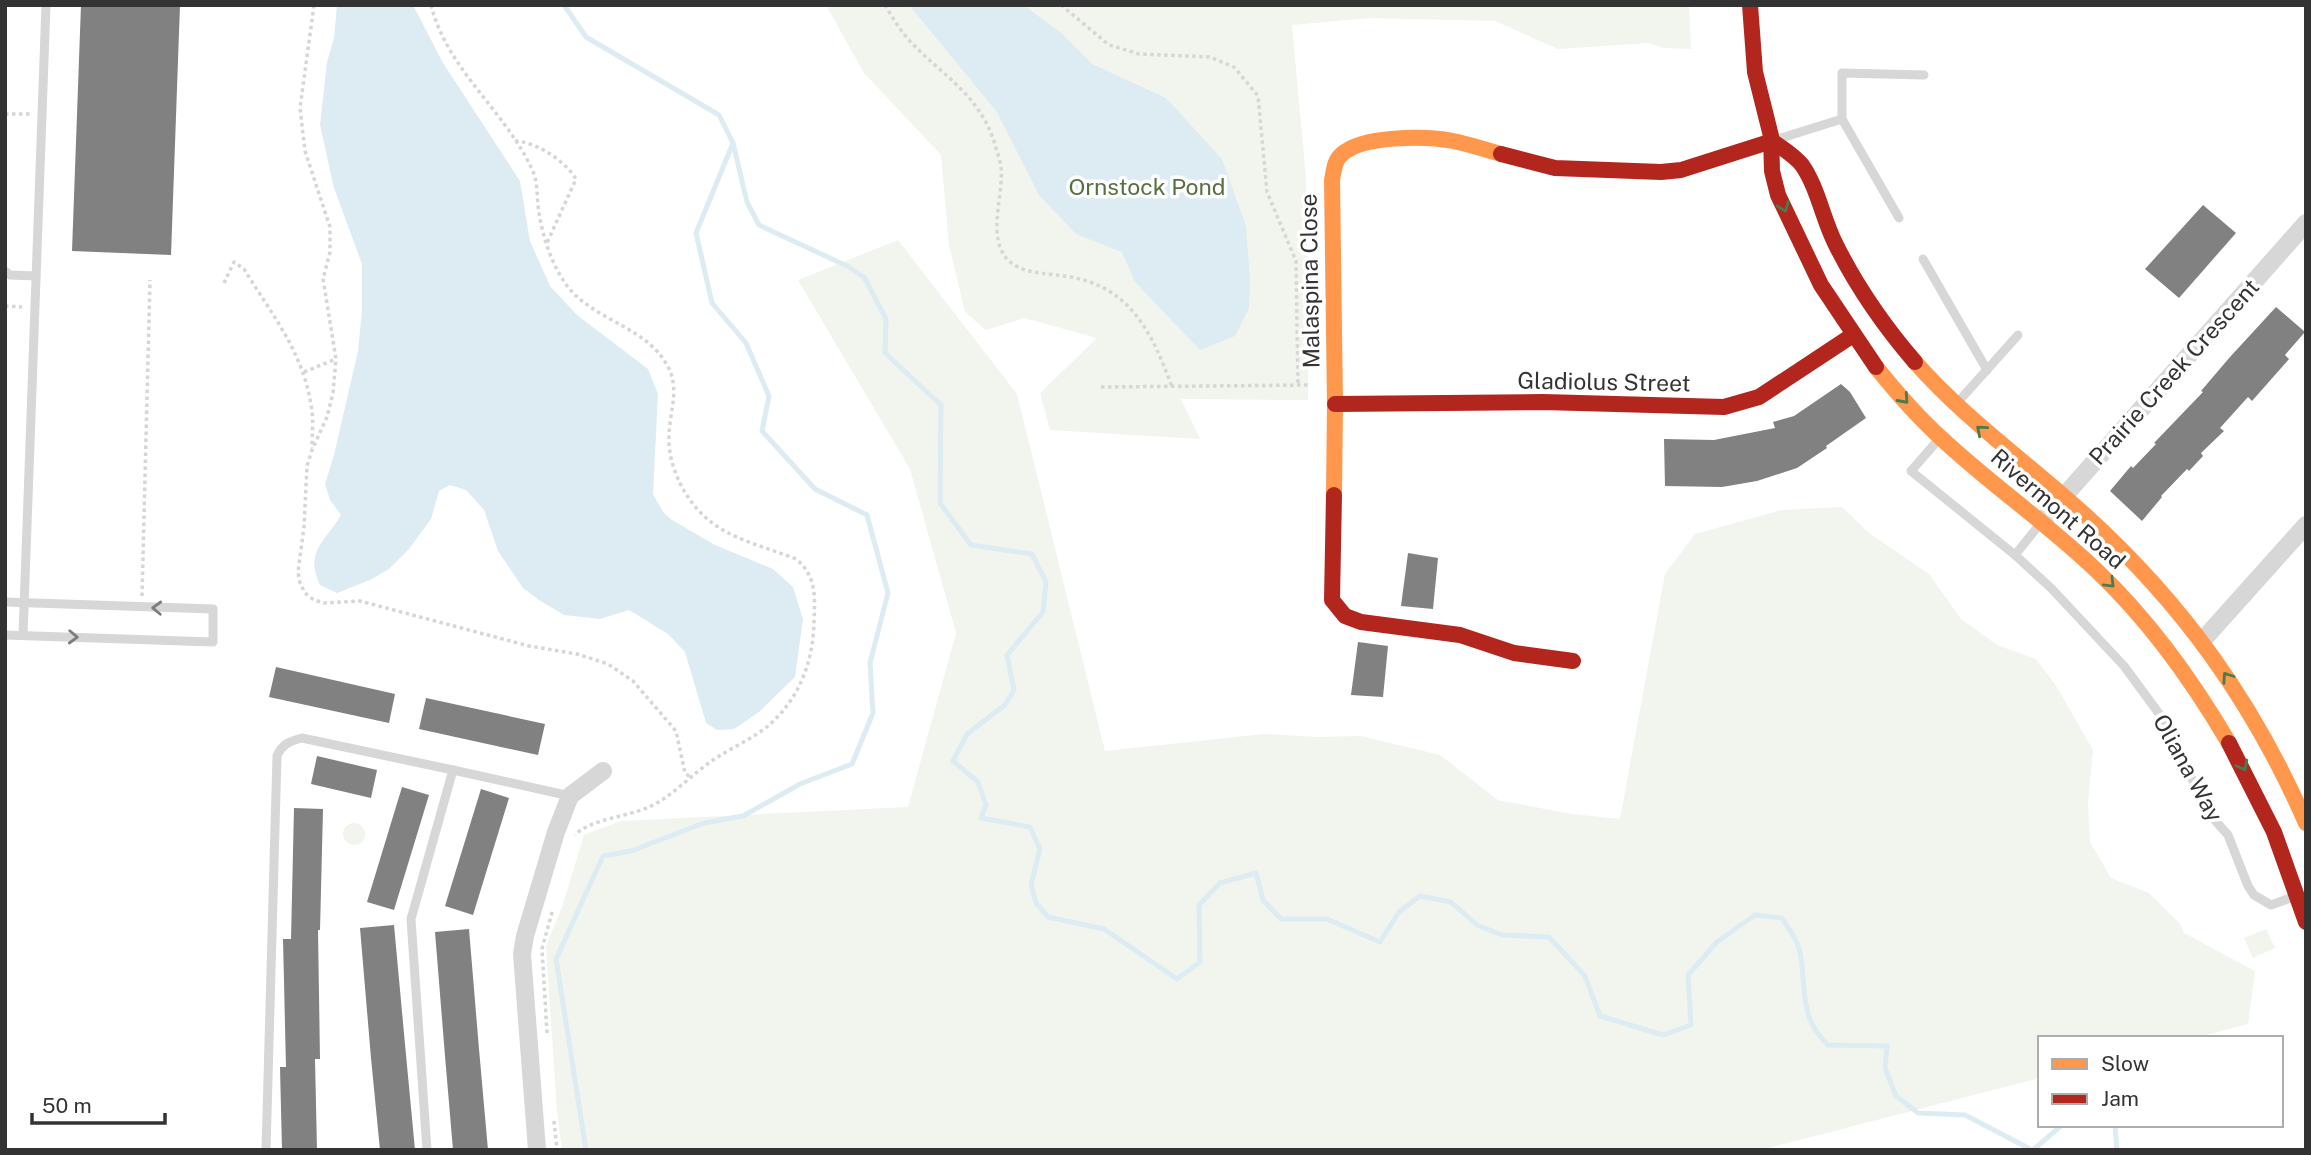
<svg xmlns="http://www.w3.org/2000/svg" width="2311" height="1155" font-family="'Public Sans',sans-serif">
<rect width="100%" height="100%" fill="#fff"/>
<g fill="#f1f5ed">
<polygon points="826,5 1689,5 1691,49 1664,48 1648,43 1558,49 1495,21 1369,18 1292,25 1306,178 1308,265 1308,400 1181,399 1200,439 1050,430 1040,393 1097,338 1024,318 986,330 965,312 949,245 941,155 864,73"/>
<polygon points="898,240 1017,394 1105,751 1264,734 1317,737 1361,736 1440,755 1498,800 1572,814 1620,819 1665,574 1695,534 1782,510 1842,507 1869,533 1929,574 1961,619 1997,645 2036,659 2055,684 2093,750 2088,802 2090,842 2111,878 2149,893 2180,924 2184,933 2255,971 2248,1024 2194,1038 2040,1038 2040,1078 1761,1150 562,1150 557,1111 546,946 562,907 584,835 621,821 908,807 956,633 910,469 798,280"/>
<circle cx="354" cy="834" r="11"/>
<polygon points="2266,929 2275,948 2253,958 2244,938"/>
</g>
<g fill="#ddebf3">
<path d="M337 5H413L443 63 520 181 530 241 550 286 577 315 648 369 658 394 653 494 663 512 672 520 715 545 773 569 793 587 803 619 795 677 759 712 734 729 717 730 706 723 685 652 668 634 629 610 600 619 564 615 539 600 523 588 498 551 484 510 466 490 450 485 439 491 431 519 409 549 389 569 370 580 337 593 320 585C304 551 326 541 341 515L330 500 325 484 334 455 358 351 362 311V264L334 188 320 125 327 62 334 38Z"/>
<polygon points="909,5 1023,5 1060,32 1092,64 1166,98 1222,159 1246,226 1250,281 1249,308 1235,336 1200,350 1135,282 1122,252 1076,234 1039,195 997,112"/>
</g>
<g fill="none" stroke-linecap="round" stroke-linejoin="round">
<g stroke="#ddebf3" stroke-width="5">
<path d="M564 5 586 37 719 115 733 143 747 202 759 225 847 266 864 277 886 319 885 353 941 405 940 503 971 545 1032 554 1046 582 1043 612 1007 655 1014 690 1005 705 967 734 953 761 978 782 986 805 981 818 1030 827 1040 849 1031 885 1036 903 1048 917 1104 929 1177 979 1200 962 1199 905 1220 883 1256 873 1263 900 1281 919H1327L1380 942 1399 912 1420 896 1451 902 1477 925 1502 935 1549 937 1585 976 1600 1016 1663 1035 1691 1025 1688 975 1717 942 1755 915 1782 918C1788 928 1798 940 1800 952 1807 988 1798 1017 1828 1045L1887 1046 1885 1068 1896 1096 1918 1113 1965 1115 2032 1150"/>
<polyline points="2115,1125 2117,1150"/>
<polyline points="586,1150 556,959 603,856 631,851 704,823 743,816 800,784 852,764 873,713 870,663 888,593 867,515 815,489 762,431 769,396 746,343 712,303 696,233 733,143"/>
<polyline points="2033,1150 2062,1125"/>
</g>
</g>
<g fill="#818181">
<polygon points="81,5 180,5 171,255 72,251"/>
<polygon points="2203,205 2236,233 2179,298 2145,269"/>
<polygon points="2276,307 2305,332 2285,355 2289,359 2252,401 2248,397 2220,428 2224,431 2201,453 2203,456 2189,471 2187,469 2161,496 2162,497 2142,521 2110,491 2131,466 2133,468 2156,444 2154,443 2203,392 2201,391 2230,357"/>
<polygon points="1841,384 1850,392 1866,418 1826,446 1827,448 1797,468 1757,481 1722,487 1665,486 1664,439 1714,440 1775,428 1773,422 1794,416"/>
<polygon points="1408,553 1438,558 1433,609 1401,606"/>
<polygon points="1358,642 1388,646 1383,697 1351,695"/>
<polygon points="276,667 395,694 389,723 269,697"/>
<polygon points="426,698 545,724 538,755 419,729"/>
<polygon points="317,756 377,770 371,798 311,784"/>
<polygon points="402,787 429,795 394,910 367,902"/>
<polygon points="481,789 509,798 473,915 445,906"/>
<polygon points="294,808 323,809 320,930 318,930 320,1059 315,1059 317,1150 282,1150 280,1067 286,1067 283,939 291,939"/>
<polygon points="394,925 406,1055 415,1150 380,1150 371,1058 360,928"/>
<polygon points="469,929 479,1049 488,1150 453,1150 445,1056 435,932"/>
</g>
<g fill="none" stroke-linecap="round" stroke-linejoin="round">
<g stroke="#d6d6d6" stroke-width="3.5" stroke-dasharray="3.5 3.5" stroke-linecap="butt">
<polyline points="314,5 300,108 305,151 330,227 330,252 323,279 336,359 333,393 327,417 312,450 307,466 304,527 298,572 300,583 305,593 314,600 324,603 360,601 529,646 577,654 608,664 633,681 676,731 685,773 690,777"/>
<path d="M431 5C447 69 503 109 531 167 539 182 536 197 539 213 543 238 552 266 568 287 594 320 646 327 667 365 681 389 669 412 669 437 668 457 677 481 688 497 714 537 756 543 796 559 817 576 815 598 814 622 813 663 799 699 768 726 752 739 731 748 713 760 691 775 673 796 649 807 627 817 590 819 575 835"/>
<path d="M885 5C892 17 900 30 909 40 942 76 977 92 994 141 996 149 1000 159 1001 167 1004 196 986 237 1008 260 1022 274 1045 273 1064 276 1129 284 1152 332 1172 387"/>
<polyline points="1061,5 1109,45 1139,54 1210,57 1234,67 1258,96 1267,192 1296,261 1298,384"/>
<polyline points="5,114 31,114"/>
<path d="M515 141C537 142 565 161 576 179L546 245"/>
<path d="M224 283 234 262 244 269C271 313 303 352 311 405 314 419 312 434 312 448"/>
<polyline points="5,306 22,307"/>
<polyline points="304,372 336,359"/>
<polyline points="1101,387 1310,385"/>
<polyline points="142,596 150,280"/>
<polyline points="547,1033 542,949 553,909"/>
<polyline points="554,1121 557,1150"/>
</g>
<g stroke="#d7d7d7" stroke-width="9">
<polyline points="1842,119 1899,218"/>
<polyline points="1775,140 1842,119 1842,73 1924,75"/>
<polyline points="1923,259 1987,370"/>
<polyline points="5,271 10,275 36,276"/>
<polyline points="1958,402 2018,335"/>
<polyline points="1939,439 1911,471 2015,555 2051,588 2124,666 2174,734 2182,760 2212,817 2228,835 2248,886 2254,895 2271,905 2296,896"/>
<polyline points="2015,555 2040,524"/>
<polyline points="5,602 213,609 213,642 5,635"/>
<polyline points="23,635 46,5"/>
<polyline points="453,770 570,796"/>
<path d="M266 1150 277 756C282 744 290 741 302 738L453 770 411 919 427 1150"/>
</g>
<g stroke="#d7d7d7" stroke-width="18">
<polyline points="2042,521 2306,223"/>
<polyline points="2202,641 2306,525"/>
<polyline points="537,1150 522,954 525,936 556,832 570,796 603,771"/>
</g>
<g stroke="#ff974d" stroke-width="16">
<path d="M1915 362C1966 420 2028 463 2085 515 2183 604 2253 702 2306 823"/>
<path d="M1876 367C1896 392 1917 416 1941 438 1990 484 2047 523 2096 570 2149 620 2192 680 2229 743"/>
<path d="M1334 495 1335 404 1332 180C1334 171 1334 161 1341 155 1361 135 1426 136 1453 141 1469 144 1486 150 1501 154"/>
</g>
<g stroke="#b3261e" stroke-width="16">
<polyline points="1750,5 1755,72 1771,136 1772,171 1778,195 1821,285 1876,367"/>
<path d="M1772 141C1782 148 1794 155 1802 165 1818 188 1823 220 1836 245 1857 287 1884 326 1915 362"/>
<polyline points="1501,154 1555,168 1661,172 1681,170 1772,141"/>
<polyline points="1335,404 1543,402 1724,407 1759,397 1853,335"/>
<polyline points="1334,495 1332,600 1345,616 1361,622 1460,635 1514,653 1573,661"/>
<polyline points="2229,743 2274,832 2306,922"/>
</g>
</g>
<defs><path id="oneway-chevron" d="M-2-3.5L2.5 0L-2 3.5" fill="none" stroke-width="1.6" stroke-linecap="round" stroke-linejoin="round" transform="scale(1.75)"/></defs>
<g stroke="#497c4b">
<use href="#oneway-chevron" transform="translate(1784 207) rotate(69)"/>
<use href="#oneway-chevron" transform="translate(1904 399) rotate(48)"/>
<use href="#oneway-chevron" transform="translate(1981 430) rotate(-139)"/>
<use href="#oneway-chevron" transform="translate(2110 583) rotate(45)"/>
<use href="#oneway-chevron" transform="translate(2227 677) rotate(-124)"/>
<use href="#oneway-chevron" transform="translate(2243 766) rotate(62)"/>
</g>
<g stroke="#7d7d7d">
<use href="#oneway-chevron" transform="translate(157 608) rotate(-178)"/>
<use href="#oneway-chevron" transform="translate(73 637) rotate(2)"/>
</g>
<g text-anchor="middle" stroke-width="7" stroke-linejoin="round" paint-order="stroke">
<g font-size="23" fill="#56703f" stroke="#fff">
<text x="1147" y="195">Ornstock Pond</text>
</g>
<g font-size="23" fill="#333" stroke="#fff">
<text transform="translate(1310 281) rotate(-91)" y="8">Malaspina Close</text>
<text transform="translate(2174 372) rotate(-48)" y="8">Prairie Creek Crescent</text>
<text transform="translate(1604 382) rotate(1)" y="8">Gladiolus Street</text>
<text transform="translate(2058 509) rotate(41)" y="8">Rivermont Road</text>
<text transform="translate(2188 768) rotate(61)" y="8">Oliana Way</text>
</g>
</g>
<rect width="2311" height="1155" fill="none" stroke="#333333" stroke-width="14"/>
<rect x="2038" y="1036" width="245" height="91" fill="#ffffff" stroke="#adadad" stroke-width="2"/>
<rect x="2052" y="1059" width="35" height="10" fill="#ff974d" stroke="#adadad" stroke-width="2"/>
<text x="2101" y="1071" font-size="21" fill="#333333">Slow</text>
<rect x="2052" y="1094" width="35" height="10" fill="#b3261e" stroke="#adadad" stroke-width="2"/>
<text x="2101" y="1106" font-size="21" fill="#333333">Jam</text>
<path d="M32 1113v10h133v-10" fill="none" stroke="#333333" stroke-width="3.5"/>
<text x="42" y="1113" font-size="21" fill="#333333" stroke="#ffffff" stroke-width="5" paint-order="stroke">50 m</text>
</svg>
